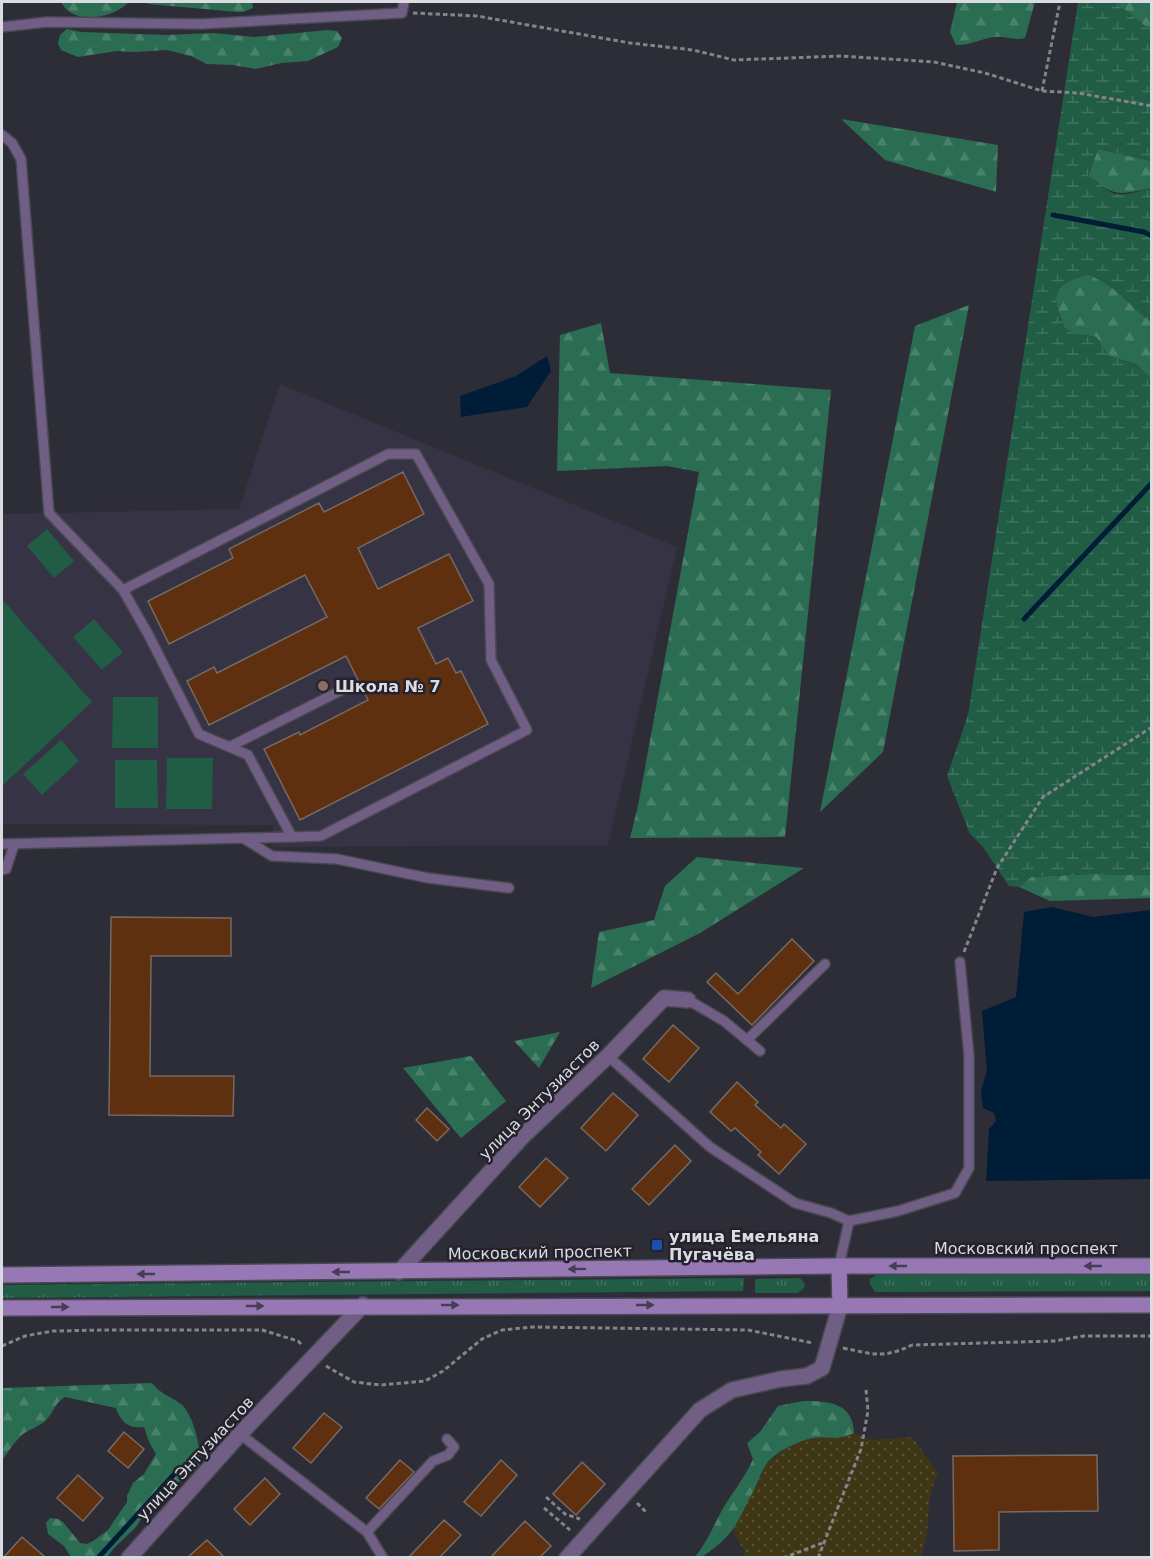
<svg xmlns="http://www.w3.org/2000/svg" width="1153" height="1559" font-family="'DejaVu Sans',sans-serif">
<defs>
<pattern id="grass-tufts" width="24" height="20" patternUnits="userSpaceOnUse" patternTransform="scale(1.5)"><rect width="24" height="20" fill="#215c45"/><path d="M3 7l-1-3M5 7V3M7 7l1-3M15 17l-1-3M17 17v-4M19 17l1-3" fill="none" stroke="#417360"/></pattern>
<pattern id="forest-firs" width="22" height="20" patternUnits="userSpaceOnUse" patternTransform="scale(1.5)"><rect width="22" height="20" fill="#2b6d53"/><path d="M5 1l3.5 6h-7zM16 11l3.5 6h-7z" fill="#49816b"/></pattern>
<pattern id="wetland-marsh" width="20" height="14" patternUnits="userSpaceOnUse" patternTransform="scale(1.5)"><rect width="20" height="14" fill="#215c45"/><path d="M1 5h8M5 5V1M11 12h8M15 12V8" fill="none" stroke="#417360"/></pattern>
<pattern id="sand-dots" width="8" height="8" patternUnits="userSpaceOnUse" patternTransform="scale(1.5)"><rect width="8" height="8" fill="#3e3615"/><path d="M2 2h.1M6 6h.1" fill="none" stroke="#595237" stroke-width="1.8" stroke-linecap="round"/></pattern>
</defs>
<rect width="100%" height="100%" fill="#2d2d37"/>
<polygon fill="#363344" points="280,384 677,547 608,845 273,847 273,825 2,824 2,514 239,509"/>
<g fill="url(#grass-tufts)">
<polygon points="878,1274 1151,1274 1151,1291 875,1292 870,1284 870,1279"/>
<polygon points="744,1278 743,1291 2,1298 2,1285"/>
<polygon points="800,1278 805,1284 804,1288 798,1293 755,1293 755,1279"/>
</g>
<g fill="url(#forest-firs)">
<path d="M61 2H129C112 19 73 26 61 2Z"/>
<polygon points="144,2 252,2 253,8 243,12 238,12 148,4"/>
<path d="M957 2H1035L1025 38C1014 41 1006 36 995 37 982 38 969 46 956 45L950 32Z"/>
<polygon points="1115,2 1151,2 1151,31"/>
<polygon points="67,29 81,32 167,35 214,33 254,37 328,30 337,31 342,38 338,47 308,61 281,63 256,69 232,65 207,64 191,56 167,50 134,52 117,51 78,57 61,50 58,43 60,35"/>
<polygon points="841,119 998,145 996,192 885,160"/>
<path d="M1098 149 1151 161V188C1118 195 1116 197 1088 177Z"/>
<path d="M1088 274C1100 280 1111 286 1121 295 1132 305 1139 314 1151 321V379L1136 364 1111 357 1105 351 1096 337C1088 335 1071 335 1065 328 1062 325 1062 319 1060 315 1048 288 1065 281 1088 274Z"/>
<polygon points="969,305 883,752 820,812 915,326"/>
<polygon points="601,323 610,373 831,390 785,837 630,838 638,806 699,472 667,466 557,471 560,335"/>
<polygon points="697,857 804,868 700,933 591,988 599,932 654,920 665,886"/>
<polygon points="1090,874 1151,875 1151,898 1050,901 1019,887 1031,877"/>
<polygon points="560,1032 539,1068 514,1041"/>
<polygon points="471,1056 506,1101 461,1138 403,1068"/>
<path d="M152 1383C161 1395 171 1396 182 1405 193 1414 203 1453 199 1467L152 1502 136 1527 114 1548 107 1557H71L64 1546 48 1534 46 1523 50 1518 58 1519 63 1522 80 1543 87 1544 93 1541 108 1530 127 1502V1496L133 1483 144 1474 156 1454 149 1442 144 1427C128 1429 121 1422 116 1408L65 1397C55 1403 54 1411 47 1419 41 1426 30 1429 23 1434 14 1442 9 1451 2 1460V1388Z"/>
<path d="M803 1401C828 1401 853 1402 854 1433 837 1442 829 1436 813 1438 799 1441 777 1451 768 1462 760 1472 757 1485 752 1496 742 1516 732 1535 714 1548 706 1554 704 1557 694 1558 706 1544 712 1529 721 1512 731 1494 745 1478 753 1459L747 1443 760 1432 778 1406Z"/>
</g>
<path fill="url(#wetland-marsh)" d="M1078 2H1115L1151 31V161L1098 149 1088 176C1098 179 1099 185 1107 190 1120 199 1138 191 1151 188V321C1139 314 1132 305 1121 295 1111 286 1100 280 1088 274 1065 281 1048 288 1060 315 1062 319 1062 325 1065 328 1071 335 1088 335 1096 337L1105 351 1111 357 1136 364 1151 379V875L1090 874 1031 877 1019 887 1009 886 983 847 970 834 947 776 968 715Z"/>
<path fill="url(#sand-dots)" d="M854 1433 871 1440 912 1437 938 1473C930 1489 929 1503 928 1520 928 1532 924 1545 922 1557H743L744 1551 733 1531 768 1462C781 1452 799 1439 816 1438 831 1437 840 1440 854 1433Z"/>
<g fill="#215c45">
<polygon points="47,529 74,561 54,578 27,546"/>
<polygon points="2,599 92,702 2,786"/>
<polygon points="94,619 123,652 102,670 73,637"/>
<polygon points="113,697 158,697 158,748 112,748"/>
<polygon points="61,740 79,761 42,795 23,774"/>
<polygon points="167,758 213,758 212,809 166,809"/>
<polygon points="115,760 157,760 158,808 115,808"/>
</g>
<g fill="#001d38">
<polygon points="547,356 551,371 527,407 461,417 460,396 516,376"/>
<polygon points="1052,907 1093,917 1151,910 1151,1179 986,1181 989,1129 996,1121 994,1113 983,1108 981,1090 987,1071 982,1011 1016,997 1024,912"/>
</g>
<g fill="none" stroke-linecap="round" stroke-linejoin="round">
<g stroke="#001d38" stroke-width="5">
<polyline points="1053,215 1144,232 1152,236"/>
<polyline points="1024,619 1152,483"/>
<polyline points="98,1558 178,1470"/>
</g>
</g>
<g fill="#5e300f" stroke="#766a64" stroke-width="1.5">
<polygon points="403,472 424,514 358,548 378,589 449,554 473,601 418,628 436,664 448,658 456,673 461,671 488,724 300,820 264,749 299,732 300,735 368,700 346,656 209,725 187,681 214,667 217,673 327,617 305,575 169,644 148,601 233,558 229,549 319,503 324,512"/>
<polygon points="111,917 231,918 231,956 151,956 150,1076 234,1076 233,1116 109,1115"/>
<polygon points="792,939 814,961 752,1025 707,982 716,973 738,994"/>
<polygon points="673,1025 699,1048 669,1082 643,1059"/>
<polygon points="737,1082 758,1102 755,1105 781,1128 784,1124 806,1144 779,1174 758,1155 761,1152 735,1128 731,1131 710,1112"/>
<polygon points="613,1093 638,1115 606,1151 581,1128"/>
<polygon points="427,1108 449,1129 437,1141 416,1120"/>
<polygon points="675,1145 691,1161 649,1205 632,1189"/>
<polygon points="546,1158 568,1178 540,1207 519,1187"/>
<polygon points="324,1413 342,1427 311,1463 293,1448"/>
<polygon points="124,1432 144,1449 128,1468 108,1451"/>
<polygon points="1097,1455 1098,1511 999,1512 999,1550 954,1551 953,1456"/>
<polygon points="400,1460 414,1472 379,1509 366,1498"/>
<polygon points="501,1460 517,1475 481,1516 464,1502"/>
<polygon points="582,1462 605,1484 576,1515 553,1494"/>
<polygon points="78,1475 103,1498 83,1521 57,1498"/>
<polygon points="265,1478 280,1494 250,1525 234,1509"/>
<polygon points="444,1520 461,1535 440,1557 409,1557"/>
<polygon points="525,1521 551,1546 540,1557 491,1557"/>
<polygon points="22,1537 45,1557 4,1557"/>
<polygon points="207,1540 224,1557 188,1557"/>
</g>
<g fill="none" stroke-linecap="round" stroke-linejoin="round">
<g stroke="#494952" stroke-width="12">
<g id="service">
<polyline points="2,27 47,22 201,24 402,13 404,2"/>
<polyline points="2,135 12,143 21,159 49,513 123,590 388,454 416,454 489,584 491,660 527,730 321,836 292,837 248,755 199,734 148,634 123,590"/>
<polyline points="229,747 350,686"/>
<polyline points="243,838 272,856 337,859 428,878 509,888"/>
<polyline points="2,844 292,837"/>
<polyline points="2,870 6,869 14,845"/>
<polyline points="688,1000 724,1021 760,1051"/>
<polyline points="747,1040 825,964"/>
<polyline points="608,1056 710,1147 795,1203 831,1213 849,1221 898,1211 955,1193 969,1168 969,1056 960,962"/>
<polyline points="839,1266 849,1221"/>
<polyline points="240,1434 367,1532 383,1558"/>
<polyline points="367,1532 433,1461 448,1455 454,1447 447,1439"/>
</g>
</g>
<g stroke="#494952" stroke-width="18">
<g id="minor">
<polyline points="399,1272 523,1136 608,1056 664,998 688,1000"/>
<polyline points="129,1558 240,1434 363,1305"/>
<polyline points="567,1558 700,1410 732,1390 781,1379 807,1376 822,1368 840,1306"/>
</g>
</g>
<g stroke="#494952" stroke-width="18">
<g id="secondary">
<polyline points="839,1266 840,1306"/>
<polyline points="2,1275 839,1266 1152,1266"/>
<polyline points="2,1308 1152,1305"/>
</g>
</g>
<g stroke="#84848d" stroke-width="3" stroke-dasharray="4.5 3" stroke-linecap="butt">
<polyline points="413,13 477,16 630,43 693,50 734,60 841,56 934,62 985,73 1042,91 1078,93 1152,106"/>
<polyline points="1042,91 1060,2"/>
<polyline points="964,952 997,868 1043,797 1152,727"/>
<polyline points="2,1346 25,1336 53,1331 105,1330 262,1330 298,1341 303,1346"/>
<path d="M843 1348C873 1354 883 1359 912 1345L1054 1341 1084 1336H1152"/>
<polyline points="326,1366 354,1382 381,1385 425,1381 443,1371 482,1339 502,1330 532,1327 748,1330 813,1343"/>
<polyline points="546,1497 565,1514 580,1519"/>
<polyline points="637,1503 646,1512"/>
<polyline points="544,1508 570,1530"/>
<polyline points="783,1558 825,1542"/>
<polyline points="818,1558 861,1449 868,1411 866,1390"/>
</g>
<use href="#service" stroke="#715e84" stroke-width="9"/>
<use href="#minor" stroke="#715e84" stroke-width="15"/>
<use href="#secondary" stroke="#9778b4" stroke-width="15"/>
</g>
<defs><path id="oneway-solid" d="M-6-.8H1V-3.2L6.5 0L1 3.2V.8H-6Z" transform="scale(1.5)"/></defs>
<g fill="#463d56">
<use href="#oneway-solid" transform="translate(898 1266) rotate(180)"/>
<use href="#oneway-solid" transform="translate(1093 1266) rotate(180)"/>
<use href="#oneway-solid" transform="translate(577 1269) rotate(179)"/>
<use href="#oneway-solid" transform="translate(341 1272) rotate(180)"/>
<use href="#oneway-solid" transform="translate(146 1274) rotate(180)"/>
<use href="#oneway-solid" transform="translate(450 1305)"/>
<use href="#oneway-solid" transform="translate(645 1305)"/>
<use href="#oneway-solid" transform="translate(255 1306)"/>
<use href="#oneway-solid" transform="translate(60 1307)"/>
</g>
<circle fill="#8d6e63" stroke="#24232d" stroke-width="2" cx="323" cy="686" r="6"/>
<rect fill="#1a4fb4" stroke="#24232d" stroke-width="2" x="651" y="1239" width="12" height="12" rx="3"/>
<g text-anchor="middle" stroke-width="5" stroke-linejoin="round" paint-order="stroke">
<g font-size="16" font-weight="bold" fill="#dbdbe2" stroke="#24232d" text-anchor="start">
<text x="335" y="692">Школа № 7</text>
<text x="669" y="1242">улица Емельяна<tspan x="669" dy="18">Пугачёва</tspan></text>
</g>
<g font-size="16" fill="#dbdbe2" stroke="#24232d">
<text transform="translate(539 1099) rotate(-45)" y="6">улица Энтузиастов</text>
<text x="1026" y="1254">Московский проспект</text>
<text transform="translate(540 1252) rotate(-1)" y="6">Московский проспект</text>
<text transform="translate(195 1458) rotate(-47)" y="6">улица Энтузиастов</text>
</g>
</g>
<rect width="1153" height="1559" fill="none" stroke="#dbdbe2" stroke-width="6"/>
</svg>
